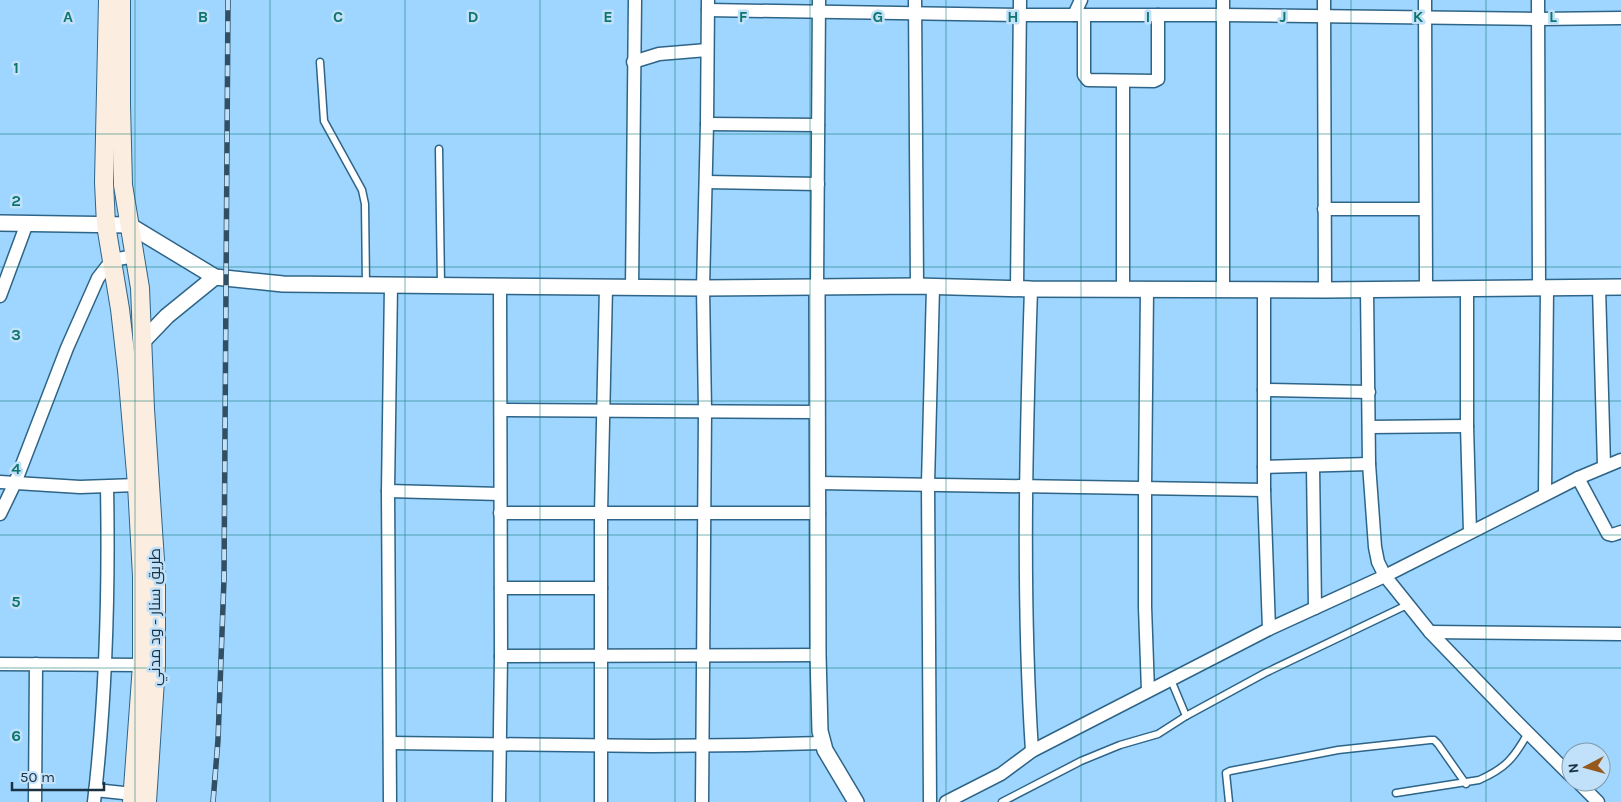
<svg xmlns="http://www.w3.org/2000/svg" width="1621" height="802" font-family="Karla,Cairo,sans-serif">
<rect width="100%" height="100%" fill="#9ed6ff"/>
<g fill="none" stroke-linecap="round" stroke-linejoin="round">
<g stroke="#2e6487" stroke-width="9">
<g id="service">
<polyline points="320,62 324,121 362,190 365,204 366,285"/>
<polyline points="439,149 441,285"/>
<polyline points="1171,680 1186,716"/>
<path d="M1396 793 1479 780C1506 768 1514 758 1528 733"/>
<polyline points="1002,802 1081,761 1120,745 1158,734 1186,716 1265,673 1407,605"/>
<polyline points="1229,802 1226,773 1230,771 1338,750 1430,740 1434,740 1438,744 1466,784"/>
</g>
</g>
<g stroke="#2e6487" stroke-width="15">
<g id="minor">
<polyline points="915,0 917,286"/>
<polyline points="1324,0 1325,290"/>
<polyline points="1425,0 1426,290"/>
<polyline points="1538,0 1539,288"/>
<polyline points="708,10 1020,15 1223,15 1537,19 1621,18"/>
<polyline points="1074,15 1081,0"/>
<polyline points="1084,15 1084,75 1088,80 1154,81 1158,79 1158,15"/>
<polyline points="633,62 659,54 707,50"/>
<polyline points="1123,81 1123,289"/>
<polyline points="707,124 818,125"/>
<polyline points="706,182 818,184"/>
<polyline points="1324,209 1425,209"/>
<polyline points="1599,287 1604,466"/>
<polyline points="632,288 635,0"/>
<polyline points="817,288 819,0"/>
<polyline points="1017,288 1020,0"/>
<path d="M1031 289C1026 443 1022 597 1032 751"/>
<polyline points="1147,289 1145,488 1145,607 1148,691"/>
<polyline points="1467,289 1467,426 1470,532"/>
<polyline points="1223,290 1223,0"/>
<polyline points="1264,290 1264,490 1269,629"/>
<polyline points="1367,290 1369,464 1375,547 1378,562 1385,576 1430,632 1512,717 1571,776"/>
<polyline points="0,296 27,223"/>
<polyline points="1264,390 1369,392"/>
<polyline points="501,410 817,412"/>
<polyline points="1369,427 1467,426"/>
<polyline points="1313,466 1315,608"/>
<polyline points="1264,467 1369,464"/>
<polyline points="1578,478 1608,534 1612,535 1621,532"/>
<polyline points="0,482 80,487 137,485"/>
<polyline points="818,483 1264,490"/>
<polyline points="388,491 500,494"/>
<polyline points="1545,494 1547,288"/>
<polyline points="500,513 819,513"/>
<polyline points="0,514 15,483 67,348 98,278 112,260 135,256"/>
<polyline points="501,588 601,588"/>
<polyline points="1430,632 1621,634"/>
<polyline points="501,656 818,655"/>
<polyline points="0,664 142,665"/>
<polyline points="390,743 651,746 747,745 822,743"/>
<polyline points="1578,782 1598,802"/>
<polyline points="95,790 133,794"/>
<polyline points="35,802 36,664"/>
<path d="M94 802C106 698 109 592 107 487"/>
<polyline points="390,802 388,491 391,285"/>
<polyline points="499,802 501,656 500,286"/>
<polyline points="601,802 601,513 606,287"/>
<polyline points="702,802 705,411 703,288 707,124 708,0"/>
<polyline points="930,802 928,484 933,287"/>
<polyline points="946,802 1001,774 1032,751 1207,661 1269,629 1385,576 1578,478 1621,460"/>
</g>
</g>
<g stroke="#2e6487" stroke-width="18">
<g id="tertiary">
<polyline points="0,223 129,225 215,277 283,284 703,288 917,286 1031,289 1325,290 1621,287"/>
<polyline points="817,288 818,655 820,731 825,750 856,802"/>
<polyline points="143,341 167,316 215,277"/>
</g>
</g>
<g stroke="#2e6487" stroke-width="20">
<g id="secondary">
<polyline points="108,0 104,182 106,225 120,309 127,370 137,485 142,576 142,665 132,802"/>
<polyline points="121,0 121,105 123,185 140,288 145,409 156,576 156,665 147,802"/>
</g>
</g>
<use href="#service" stroke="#fff" stroke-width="6"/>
<use href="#minor" stroke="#fff" stroke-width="12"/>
<use href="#tertiary" stroke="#fff" stroke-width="15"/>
<use href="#secondary" stroke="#fcede1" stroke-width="18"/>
<g stroke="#314e62" stroke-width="5.5">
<polyline id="rail" points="213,802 218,740 224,579 228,0"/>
</g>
<use href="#rail" stroke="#c0e1f9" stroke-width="4" stroke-dasharray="11" stroke-linecap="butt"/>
</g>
<path fill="none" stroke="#0f766e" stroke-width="1" stroke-opacity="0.55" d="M135 0V802M270 0V802M405 0V802M540 0V802M675 0V802M810 0V802M946 0V802M1081 0V802M1216 0V802M1351 0V802M1486 0V802M0 134H1621M0 267H1621M0 401H1621M0 535H1621M0 668H1621"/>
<g text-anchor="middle" stroke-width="5" stroke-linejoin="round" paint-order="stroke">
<g font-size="16" fill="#1a3141" stroke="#c0e1f9">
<text transform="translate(154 617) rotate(-90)" y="6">طريق سنار - ود مدني</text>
</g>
</g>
<g font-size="16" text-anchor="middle" font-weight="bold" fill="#0f766e" stroke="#c0e1f9" stroke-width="5" stroke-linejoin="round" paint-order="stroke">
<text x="68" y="22">A</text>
<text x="203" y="22">B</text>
<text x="338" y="22">C</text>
<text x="473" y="22">D</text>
<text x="608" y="22">E</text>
<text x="743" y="22">F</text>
<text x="878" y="22">G</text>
<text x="1013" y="22">H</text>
<text x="1148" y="22">I</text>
<text x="1283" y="22">J</text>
<text x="1418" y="22">K</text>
<text x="1553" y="22">L</text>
<text x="16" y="73">1</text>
<text x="16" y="206">2</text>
<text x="16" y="340">3</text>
<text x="16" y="474">4</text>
<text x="16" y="607">5</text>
<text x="16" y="741">6</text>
</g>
<g transform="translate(1586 767) rotate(264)"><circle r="24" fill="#c0e1f9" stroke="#7e9baf"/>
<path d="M0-4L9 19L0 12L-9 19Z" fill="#96581c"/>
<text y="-8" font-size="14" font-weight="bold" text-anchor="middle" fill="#1a3141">N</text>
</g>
<path d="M12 782v8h92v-8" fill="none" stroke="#1a3141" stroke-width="2.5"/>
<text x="20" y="782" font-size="15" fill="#1a3141" stroke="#c0e1f9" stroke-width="4" paint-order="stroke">50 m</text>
</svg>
